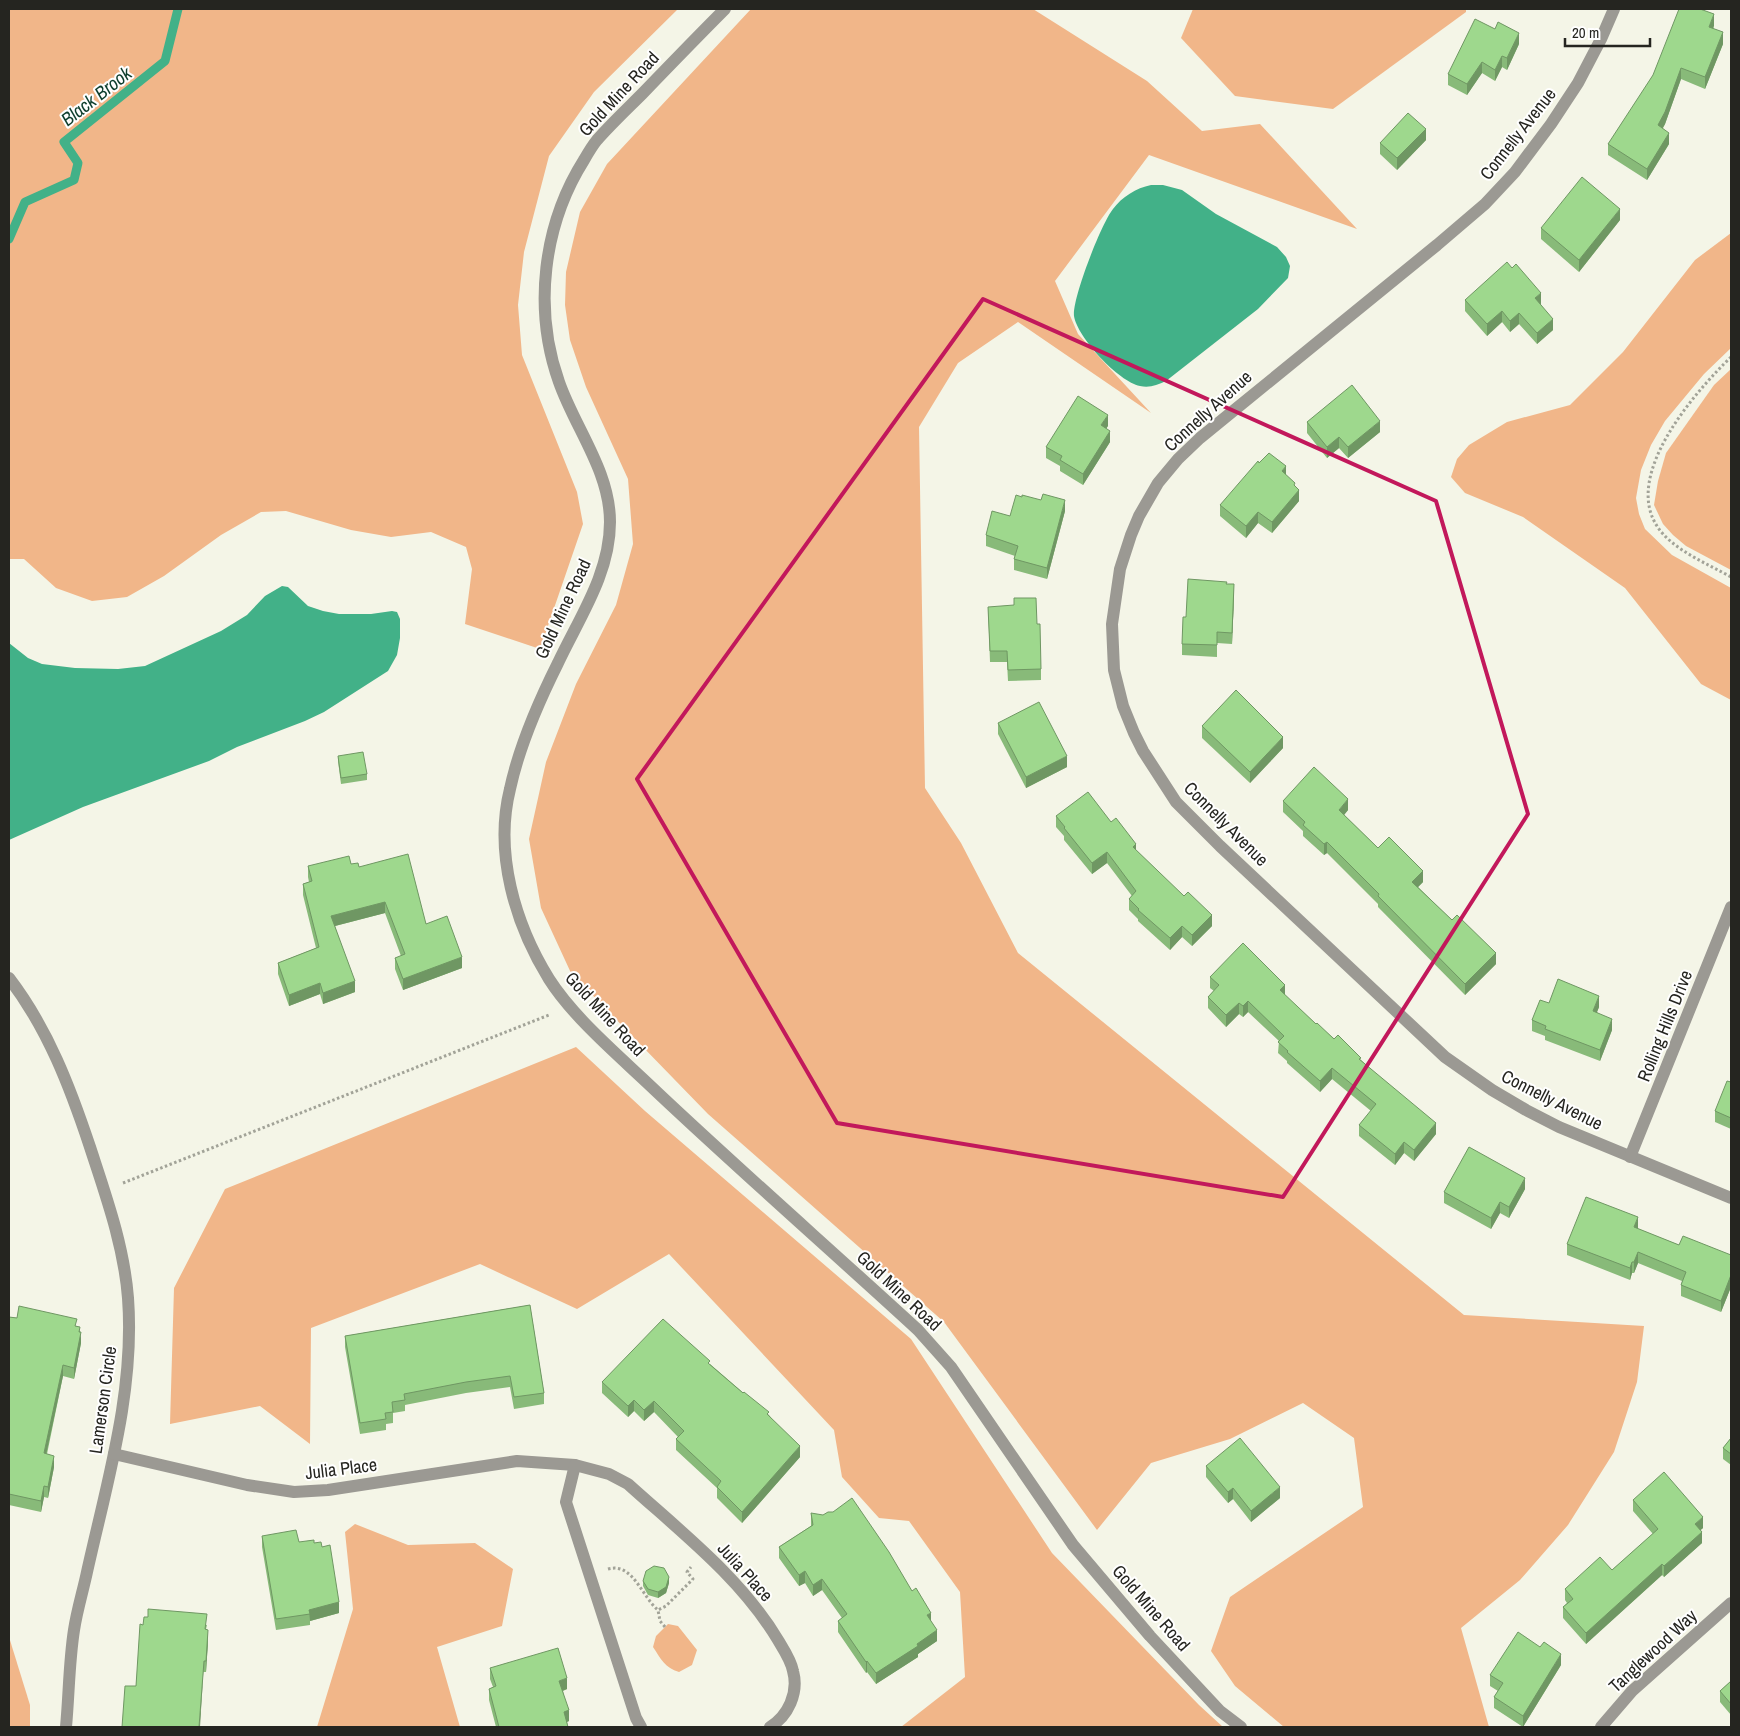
<svg xmlns="http://www.w3.org/2000/svg" width="1740" height="1736" font-family="'Archivo Narrow',sans-serif">
<rect width="100%" height="100%" fill="#f4f5e7"/>
<g fill="#f1b689">
<polygon points="9,9 678,9 594,92 549,156 524,252 518,305 522,355 577,492 583,524 540,649 465,624 472,569 466,547 431,532 391,537 351,530 286,511 261,512 221,535 164,576 127,597 92,601 56,588 24,559 9,559"/>
<polygon points="751,9 1033,9 1147,81 1202,131 1260,124 1357,229 1149,155 1055,281 1078,334 1151,413 1018,322 958,363 919,427 925,788 961,843 1018,953 1464,1315 1644,1326 1637,1382 1614,1452 1568,1525 1520,1580 1461,1628 1489,1727 1284,1727 1235,1686 1211,1651 1230,1597 1363,1507 1354,1438 1303,1403 1230,1439 1151,1463 1097,1530 944,1322 708,1114 571,973 541,908 529,839 546,762 576,684 616,605 633,544 628,479 586,387 570,340 565,305 566,272 580,212 607,164"/>
<polygon points="1193,9 1466,9 1466,12 1333,109 1235,96 1181,38"/>
<polygon points="1731,233 1731,348 1704,374 1665,421 1651,445 1641,470 1636,498 1639,514 1645,529 1672,555 1731,588 1731,700 1701,684 1625,588 1523,517 1465,493 1451,477 1457,459 1469,445 1507,422 1570,405 1623,352 1695,260"/>
<polygon points="1731,369 1731,570 1686,546 1673,535 1663,524 1654,505 1658,481 1666,453 1714,385"/>
<polygon points="576,1047 645,1111 911,1339 1052,1553 1199,1705 1223,1727 901,1727 965,1677 960,1592 909,1521 879,1518 842,1477 834,1430 669,1254 577,1309 480,1264 311,1328 310,1444 260,1406 170,1424 174,1288 225,1189"/>
<polygon points="355,1524 408,1545 475,1543 513,1569 502,1626 437,1647 460,1727 317,1727 353,1609 345,1532"/>
<path d="M668 1624 678 1626 697 1650 692 1665 679 1672C665 1668 661 1659 653 1647L656 1636Z"/>
<polygon points="9,1637 30,1705 30,1727 9,1727"/>
</g>
<g fill="#42b188">
<path d="M1151 185H1163L1182 190 1216 214 1277 247 1286 257 1290 266 1288 278 1258 309 1166 381C1157 385 1150 388 1140 386 1119 382 1077 337 1074 316 1072 299 1101 224 1113 209 1122 197 1136 188 1151 185Z"/>
<polygon points="282,586 288,587 308,606 323,611 339,614 371,614 392,611 397,612 400,619 400,638 397,655 388,671 324,712 305,721 237,747 209,761 83,807 9,840 9,643 28,658 42,664 75,668 118,669 145,666 221,631 247,615 265,596"/>
</g>
<g fill="none" stroke-linecap="round" stroke-linejoin="round">
<polyline stroke="#42b188" stroke-width="9" points="9,239 25,202 74,180 78,163 64,142 165,61 178,9"/>
<g stroke="#a2a398" stroke-width="3" stroke-dasharray="2.5 2.5" stroke-linecap="butt">
<path d="M1731 357C1695 392 1623 474 1657 526 1671 549 1708 564 1731 577"/>
<polyline points="123,1183 549,1015"/>
<path d="M608 1569C633 1562 642 1597 658 1610"/>
<polyline points="665,1627 660,1621 658,1610 666,1606 693,1579 687,1572 691,1567"/>
</g>
<g stroke="#9b9993" stroke-width="12">
<polyline points="1614,9 1601,39 1578,83 1551,124 1515,172 1485,204 1437,245 1200,438 1178,459 1158,483 1139,516 1131,535 1120,569 1112,624 1114,670 1123,706 1134,733 1143,751 1176,802 1220,846 1445,1057 1492,1090 1526,1110 1559,1127 1731,1198"/>
<path d="M9 978C48 1029 70 1087 90 1147 106 1196 124 1246 128 1298 135 1391 107 1482 87 1572 83 1591 77 1610 74 1630 69 1662 69 1695 66 1727"/>
<polyline points="1630,1157 1731,907"/>
<path d="M114 1454 247 1485 294 1492 328 1490 517 1461 575 1465 609 1474 628 1484C681 1532 741 1578 778 1640 784 1650 791 1660 793 1671 799 1693 788 1716 770 1727"/>
<polyline points="575,1465 566,1502 636,1718 641,1727"/>
<polyline points="1601,1727 1632,1691 1731,1603"/>
</g>
<path stroke="#9b9993" stroke-width="12" d="M725 9C697 37 669 66 642 94 627 109 611 124 597 140 592 146 588 153 584 160 543 225 533 309 559 382 575 428 610 471 610 522 610 574 579 618 558 663 539 701 519 747 510 789 494 853 515 924 549 979 575 1020 624 1060 659 1094 744 1174 832 1251 918 1330L951 1367 1073 1545 1150 1636 1220 1711 1241 1727"/>
</g>
<g fill="#88ba79">
<polygon points="1714,26 1713,29 1723,44 1705,89 1681,79 1665,124 1663,128 1669,144 1647,180 1608,155 1608,144"/>
<polygon points="1519,44 1507,70 1502,67 1495,81 1482,73 1467,95 1448,85 1448,74"/>
<polygon points="1426,140 1397,170 1380,154 1380,143"/>
<polygon points="1620,220 1579,272 1541,239 1541,228"/>
<polygon points="1465,300 1541,304 1541,305 1553,330 1537,344 1519,324 1510,332 1502,322 1487,336 1465,311"/>
<polygon points="1307,422 1380,432 1348,458 1339,448 1327,458 1307,433"/>
<polygon points="1108,426 1106,428 1110,442 1083,485 1060,471 1060,466 1046,458 1046,447"/>
<polygon points="1286,475 1295,486 1299,501 1272,533 1258,523 1246,538 1220,516 1220,505"/>
<polygon points="1065,511 1047,579 1014,570 1014,559 1015,556 986,546 986,535 1010,516"/>
<polygon points="1227,584 1234,596 1232,644 1217,643 1217,657 1182,655 1182,644 1186,617"/>
<polygon points="988,607 1037,624 1041,669 1041,680 1008,681 1007,662 990,662"/>
<polygon points="998,723 1067,767 1026,788 998,734"/>
<polygon points="1202,726 1283,748 1250,783 1202,738"/>
<polygon points="338,756 367,774 367,780 341,784 338,761"/>
<polygon points="1283,801 1348,810 1344,815 1378,848 1423,882 1418,887 1496,964 1465,995 1378,907 1378,904 1327,853 1324,855 1303,836 1303,831 1283,812"/>
<polygon points="1056,816 1111,822 1136,850 1212,926 1192,946 1182,937 1170,950 1138,921 1138,919 1129,910 1129,899 1132,896 1107,863 1092,874 1064,840 1064,836 1056,827"/>
<polygon points="351,864 359,867 426,924 462,968 403,990 395,969 395,958 401,956 385,913 335,926 355,992 323,1004 320,994 289,1006 278,974 278,963 316,948 303,895 303,884 309,882 308,877 308,866"/>
<polygon points="1210,977 1285,996 1316,1024 1361,1060 1436,1134 1414,1161 1404,1153 1395,1165 1359,1136 1359,1125 1371,1111 1332,1079 1320,1092 1287,1063 1287,1061 1278,1053 1279,1041 1248,1012 1243,1017 1239,1014 1226,1027 1208,1008 1208,997 1214,991 1210,988"/>
<polygon points="1549,1003 1599,1007 1597,1012 1612,1030 1600,1061 1545,1040 1545,1036 1532,1031 1532,1020"/>
<polygon points="1731,1082 1731,1129 1715,1122 1715,1111"/>
<polygon points="1525,1189 1509,1218 1500,1213 1491,1229 1444,1203 1444,1192"/>
<polygon points="1638,1229 1679,1245 1731,1255 1731,1287 1721,1312 1681,1296 1681,1285 1682,1281 1638,1263 1634,1273 1632,1273 1630,1280 1567,1255 1567,1244"/>
<polygon points="530,1305 544,1393 544,1404 514,1409 510,1387 466,1393 405,1405 405,1411 393,1413 393,1423 386,1424 386,1430 360,1434 345,1347 345,1336"/>
<polygon points="9,1317 17,1318 77,1326 80,1332 81,1343 74,1379 63,1376 47,1454 54,1467 48,1498 44,1497 41,1512 9,1505"/>
<polygon points="710,1364 769,1415 800,1457 742,1523 717,1498 717,1488 676,1450 676,1439 678,1437 654,1412 644,1421 634,1411 628,1417 602,1393 602,1382"/>
<polygon points="1731,1438 1731,1465 1723,1459 1723,1448"/>
<polygon points="1206,1466 1280,1498 1251,1522 1233,1499 1228,1503 1206,1477"/>
<polygon points="1633,1500 1703,1528 1700,1530 1702,1543 1664,1577 1662,1575 1586,1644 1563,1618 1563,1607 1567,1603 1565,1600 1565,1589 1612,1570 1653,1534 1633,1511"/>
<polygon points="811,1513 912,1591 931,1621 937,1641 918,1654 918,1657 876,1684 867,1672 866,1673 838,1632 838,1621 842,1618 822,1590 813,1596 805,1583 799,1586 779,1558 779,1547 811,1526"/>
<polygon points="262,1536 299,1542 314,1543 339,1613 310,1621 310,1625 276,1630 262,1547"/>
<polygon points="643,1581 669,1583 666,1593 658,1598 648,1595 643,1586"/>
<polygon points="148,1617 207,1625 206,1629 208,1641 206,1672 204,1672 136,1686 143,1625"/>
<polygon points="1561,1665 1523,1727 1494,1708 1494,1697 1498,1691 1490,1686 1490,1675"/>
<polygon points="490,1668 567,1689 563,1691 569,1721 567,1722 568,1727 496,1727 489,1700 489,1689 493,1687 490,1679"/>
<polygon points="1731,1681 1731,1715 1720,1702 1720,1691"/>
</g>
<g fill="#6f9763">
<polygon points="1714,14 1714,26 1709,38 1709,27"/>
<polygon points="1723,32 1723,44 1705,89 1705,77"/>
<polygon points="1519,33 1519,44 1507,70 1507,58"/>
<polygon points="1502,56 1502,67 1495,81 1495,70"/>
<polygon points="1482,62 1482,73 1467,95 1467,84"/>
<polygon points="1681,68 1681,79 1665,124 1658,136 1658,125"/>
<polygon points="1426,129 1426,140 1397,170 1397,158"/>
<polygon points="1669,133 1669,144 1647,180 1647,169"/>
<polygon points="1620,209 1620,220 1579,272 1579,260"/>
<polygon points="1541,293 1541,304 1535,309 1535,298"/>
<polygon points="1502,311 1502,322 1487,336 1487,324"/>
<polygon points="1519,313 1519,324 1510,332 1510,321"/>
<polygon points="1553,319 1553,330 1537,344 1537,333"/>
<polygon points="1108,415 1108,426 1101,436 1101,425"/>
<polygon points="1380,421 1380,432 1348,458 1348,447"/>
<polygon points="1110,431 1110,442 1083,485 1083,474"/>
<polygon points="1339,437 1339,448 1327,458 1327,447"/>
<polygon points="1286,466 1286,477 1282,471"/>
<polygon points="1299,490 1299,501 1272,533 1272,522"/>
<polygon points="1065,500 1065,511 1047,579 1047,568"/>
<polygon points="1258,512 1258,523 1246,538 1246,526"/>
<polygon points="1234,584 1234,596 1232,644 1232,633"/>
<polygon points="1283,737 1283,748 1250,783 1250,772"/>
<polygon points="1067,756 1067,767 1026,788 1026,777"/>
<polygon points="1348,799 1348,810 1339,821 1339,810"/>
<polygon points="1327,842 1327,853 1324,855 1324,844"/>
<polygon points="1136,844 1136,855 1133,847"/>
<polygon points="1107,852 1107,863 1092,874 1092,863"/>
<polygon points="1423,871 1423,882 1412,893 1412,882"/>
<polygon points="385,902 385,913 331,927 331,916"/>
<polygon points="1212,915 1212,926 1192,946 1192,935"/>
<polygon points="1182,926 1182,937 1170,950 1170,938"/>
<polygon points="1496,953 1496,964 1465,995 1465,984"/>
<polygon points="462,957 462,968 403,990 403,979"/>
<polygon points="355,981 355,992 323,1004 323,993"/>
<polygon points="320,983 320,994 289,1006 289,995"/>
<polygon points="1285,985 1285,996 1280,990"/>
<polygon points="1599,996 1599,1007 1593,1022 1593,1011"/>
<polygon points="1248,1001 1248,1012 1243,1017 1243,1006"/>
<polygon points="1239,1003 1239,1014 1226,1027 1226,1015"/>
<polygon points="1612,1019 1612,1030 1600,1061 1600,1050"/>
<polygon points="1332,1068 1332,1079 1320,1092 1320,1081"/>
<polygon points="1436,1123 1436,1134 1414,1161 1414,1150"/>
<polygon points="1404,1142 1404,1153 1395,1165 1395,1154"/>
<polygon points="1525,1178 1525,1189 1509,1218 1509,1207"/>
<polygon points="1500,1202 1500,1213 1491,1229 1491,1218"/>
<polygon points="1638,1217 1638,1228 1634,1238 1634,1227"/>
<polygon points="1638,1252 1638,1263 1634,1273 1634,1262"/>
<polygon points="1632,1262 1632,1273 1630,1280 1630,1268"/>
<polygon points="1731,1275 1731,1287 1721,1312 1721,1301"/>
<polygon points="80,1327 80,1338 81,1332 81,1343 74,1379 74,1368"/>
<polygon points="63,1365 63,1376 44,1464 44,1453"/>
<polygon points="634,1400 634,1411 628,1417 628,1406"/>
<polygon points="654,1401 654,1412 644,1421 644,1410"/>
<polygon points="800,1446 800,1457 742,1523 742,1512"/>
<polygon points="54,1456 54,1467 48,1498 48,1487"/>
<polygon points="44,1486 44,1497 41,1512 41,1501"/>
<polygon points="1280,1487 1280,1498 1251,1522 1251,1511"/>
<polygon points="1233,1488 1233,1499 1228,1503 1228,1492"/>
<polygon points="1703,1517 1703,1528 1695,1535 1695,1524"/>
<polygon points="1702,1532 1702,1543 1664,1577 1664,1566"/>
<polygon points="1662,1564 1662,1575 1586,1644 1586,1633"/>
<polygon points="805,1571 805,1583 799,1586 799,1575"/>
<polygon points="669,1577 669,1583 666,1593 658,1598 658,1592"/>
<polygon points="822,1579 822,1590 813,1596 813,1585"/>
<polygon points="339,1602 339,1613 310,1621 309,1610"/>
<polygon points="931,1613 931,1624 927,1615"/>
<polygon points="208,1630 208,1641 206,1672 206,1661"/>
<polygon points="937,1630 937,1641 918,1654 918,1657 876,1684 876,1673"/>
<polygon points="1561,1654 1561,1665 1523,1727 1523,1716"/>
<polygon points="204,1661 200,1727 199,1727"/>
<polygon points="867,1661 867,1672 866,1673 866,1662"/>
<polygon points="567,1678 567,1689 559,1692 559,1681"/>
<polygon points="569,1710 569,1721 564,1723 564,1712"/>
</g>
<g fill="#9ed88d" stroke="#6f9763">
<polygon points="1679,9 1700,9 1714,14 1709,27 1723,32 1705,77 1681,68 1665,112 1658,125 1669,133 1647,169 1608,144 1653,75"/>
<polygon points="1475,19 1495,29 1498,22 1519,33 1507,58 1502,56 1495,70 1482,62 1467,84 1448,74"/>
<polygon points="1408,113 1426,129 1397,158 1380,143"/>
<polygon points="1582,177 1620,209 1579,260 1541,228"/>
<polygon points="1507,262 1512,268 1516,264 1541,293 1535,298 1553,319 1537,333 1519,313 1510,321 1502,311 1487,324 1465,300"/>
<polygon points="1352,385 1380,421 1348,447 1339,437 1327,447 1307,422"/>
<polygon points="1078,396 1108,415 1101,425 1110,431 1083,474 1060,460 1062,456 1046,447"/>
<polygon points="1269,453 1286,466 1282,471 1295,483 1294,485 1299,490 1272,522 1258,512 1246,526 1220,505 1258,461 1259,463"/>
<polygon points="1043,494 1065,500 1047,568 1014,559 1018,546 986,535 992,511 1010,516 1016,495 1022,497 1022,495 1041,500"/>
<polygon points="1188,579 1227,582 1226,584 1234,584 1232,633 1217,632 1217,645 1182,644 1183,617 1186,617"/>
<polygon points="1014,598 1036,598 1037,624 1040,624 1041,669 1008,670 1007,651 990,651 988,607 1014,605"/>
<polygon points="1236,690 1283,737 1250,772 1202,726"/>
<polygon points="1039,702 1067,756 1026,777 998,723"/>
<polygon points="363,752 367,774 341,778 338,756"/>
<polygon points="1314,767 1348,799 1339,810 1378,848 1389,837 1423,871 1412,882 1452,920 1457,915 1496,953 1465,984 1378,896 1379,894 1327,842 1324,844 1303,825 1305,822 1283,801"/>
<polygon points="1088,792 1111,822 1116,818 1136,844 1133,847 1184,896 1188,892 1212,915 1192,935 1182,926 1170,938 1138,910 1139,909 1129,899 1136,891 1107,852 1092,863 1064,828 1065,827 1056,816"/>
<polygon points="408,854 426,924 447,916 462,957 403,979 395,958 405,954 385,902 331,916 355,981 323,993 320,983 289,995 278,963 319,947 303,884 312,881 308,866 349,856 351,864 358,863 359,867"/>
<polygon points="1243,943 1285,985 1280,990 1316,1024 1317,1023 1334,1039 1338,1035 1361,1058 1359,1059 1436,1123 1414,1150 1404,1142 1395,1154 1359,1125 1376,1104 1332,1068 1320,1081 1287,1052 1288,1051 1278,1042 1284,1036 1248,1001 1243,1006 1239,1003 1226,1015 1208,997 1219,985 1210,977"/>
<polygon points="1558,979 1599,996 1593,1011 1612,1019 1600,1050 1545,1029 1546,1026 1532,1020 1540,1000 1549,1003"/>
<polygon points="1727,1081 1731,1082 1731,1118 1715,1111"/>
<polygon points="1469,1147 1525,1178 1509,1207 1500,1202 1491,1218 1444,1192"/>
<polygon points="1586,1197 1638,1217 1634,1227 1679,1245 1683,1236 1731,1255 1731,1275 1721,1301 1681,1285 1686,1272 1638,1252 1634,1262 1632,1262 1630,1268 1567,1244"/>
<polygon points="530,1305 544,1393 514,1397 510,1376 466,1382 404,1394 405,1400 392,1402 393,1412 385,1413 386,1419 360,1423 345,1336"/>
<polygon points="19,1306 77,1319 75,1326 80,1327 79,1332 81,1332 74,1368 63,1365 44,1453 54,1456 48,1487 44,1486 41,1501 9,1494 9,1317 17,1318"/>
<polygon points="663,1319 710,1361 708,1363 743,1393 744,1392 769,1412 767,1414 800,1446 742,1512 717,1487 721,1481 676,1439 684,1431 654,1401 644,1410 634,1400 628,1406 602,1382"/>
<polygon points="1240,1438 1280,1487 1251,1511 1233,1488 1228,1492 1206,1466"/>
<polygon points="1731,1438 1731,1454 1723,1448"/>
<polygon points="1664,1472 1703,1517 1695,1524 1702,1532 1664,1566 1662,1564 1586,1633 1563,1607 1573,1599 1565,1589 1600,1557 1612,1570 1658,1529 1633,1500"/>
<polygon points="852,1498 889,1552 912,1591 916,1588 931,1613 927,1615 937,1630 917,1644 918,1646 876,1673 867,1661 866,1662 838,1621 847,1614 822,1579 813,1585 805,1571 799,1575 779,1547 813,1525 811,1513 823,1515 828,1512 833,1512"/>
<polygon points="296,1530 299,1542 314,1540 314,1543 321,1542 322,1547 330,1545 339,1602 309,1610 310,1614 276,1619 262,1536"/>
<polygon points="654,1566 664,1568 669,1577 666,1587 658,1592 648,1589 643,1581 646,1571"/>
<polygon points="148,1609 207,1614 205,1629 208,1630 206,1661 204,1661 199,1727 122,1727 125,1686 136,1686 140,1624 143,1625 144,1617 148,1617"/>
<polygon points="1518,1632 1540,1647 1544,1642 1561,1654 1523,1716 1494,1697 1503,1683 1490,1675"/>
<polygon points="558,1648 567,1678 559,1681 569,1710 564,1712 568,1727 499,1727 489,1689 496,1686 490,1668"/>
<polygon points="1731,1681 1731,1704 1720,1691"/>
</g>
<path fill="none" stroke="#c2185b" stroke-width="4" stroke-linejoin="round" d="M983 299 1436 501 1528 814 1283 1197 837 1123 637 779Z"/>
<g text-anchor="middle" stroke-width="4" stroke-linejoin="round" paint-order="stroke">
<g font-size="18" fill="#252520" stroke="#fff">
<text transform="translate(619 94) rotate(-47)" y="6">Gold Mine Road</text>
<text transform="translate(1518 134) rotate(-52)" y="6">Connelly Avenue</text>
<text transform="translate(1208 411) rotate(-42)" y="6">Connelly Avenue</text>
<text transform="translate(563 609) rotate(-65)" y="6">Gold Mine Road</text>
<text transform="translate(1226 824) rotate(45)" y="6">Connelly Avenue</text>
<text transform="translate(605 1014) rotate(47)" y="6">Gold Mine Road</text>
<text transform="translate(1665 1026) rotate(-68)" y="6">Rolling Hills Drive</text>
<text transform="translate(1552 1100) rotate(27)" y="6">Connelly Avenue</text>
<text transform="translate(899 1291) rotate(43)" y="6">Gold Mine Road</text>
<text transform="translate(103 1400) rotate(-82)" y="6">Lamerson Circle</text>
<text transform="translate(341 1469) rotate(-7)" y="6">Julia Place</text>
<text transform="translate(745 1572) rotate(48)" y="6">Julia Place</text>
<text transform="translate(1151 1608) rotate(49)" y="6">Gold Mine Road</text>
<text transform="translate(1653 1651) rotate(-43)" y="6">Tanglewood Way</text>
</g>
<g font-size="19" font-style="italic" fill="#0e3e2d" stroke="#fff">
<text transform="translate(96 96) rotate(-38)" y="7">Black Brook</text>
</g>
</g>
<rect width="1740" height="1736" fill="none" stroke="#252520" stroke-width="20"/>
<path d="M1565 38v8h85v-8" fill="none" stroke="#252520" stroke-width="2.5"/>
<text x="1572" y="38" font-size="15" fill="#252520" stroke="#ffffff" stroke-width="4" paint-order="stroke">20 m</text>
</svg>
